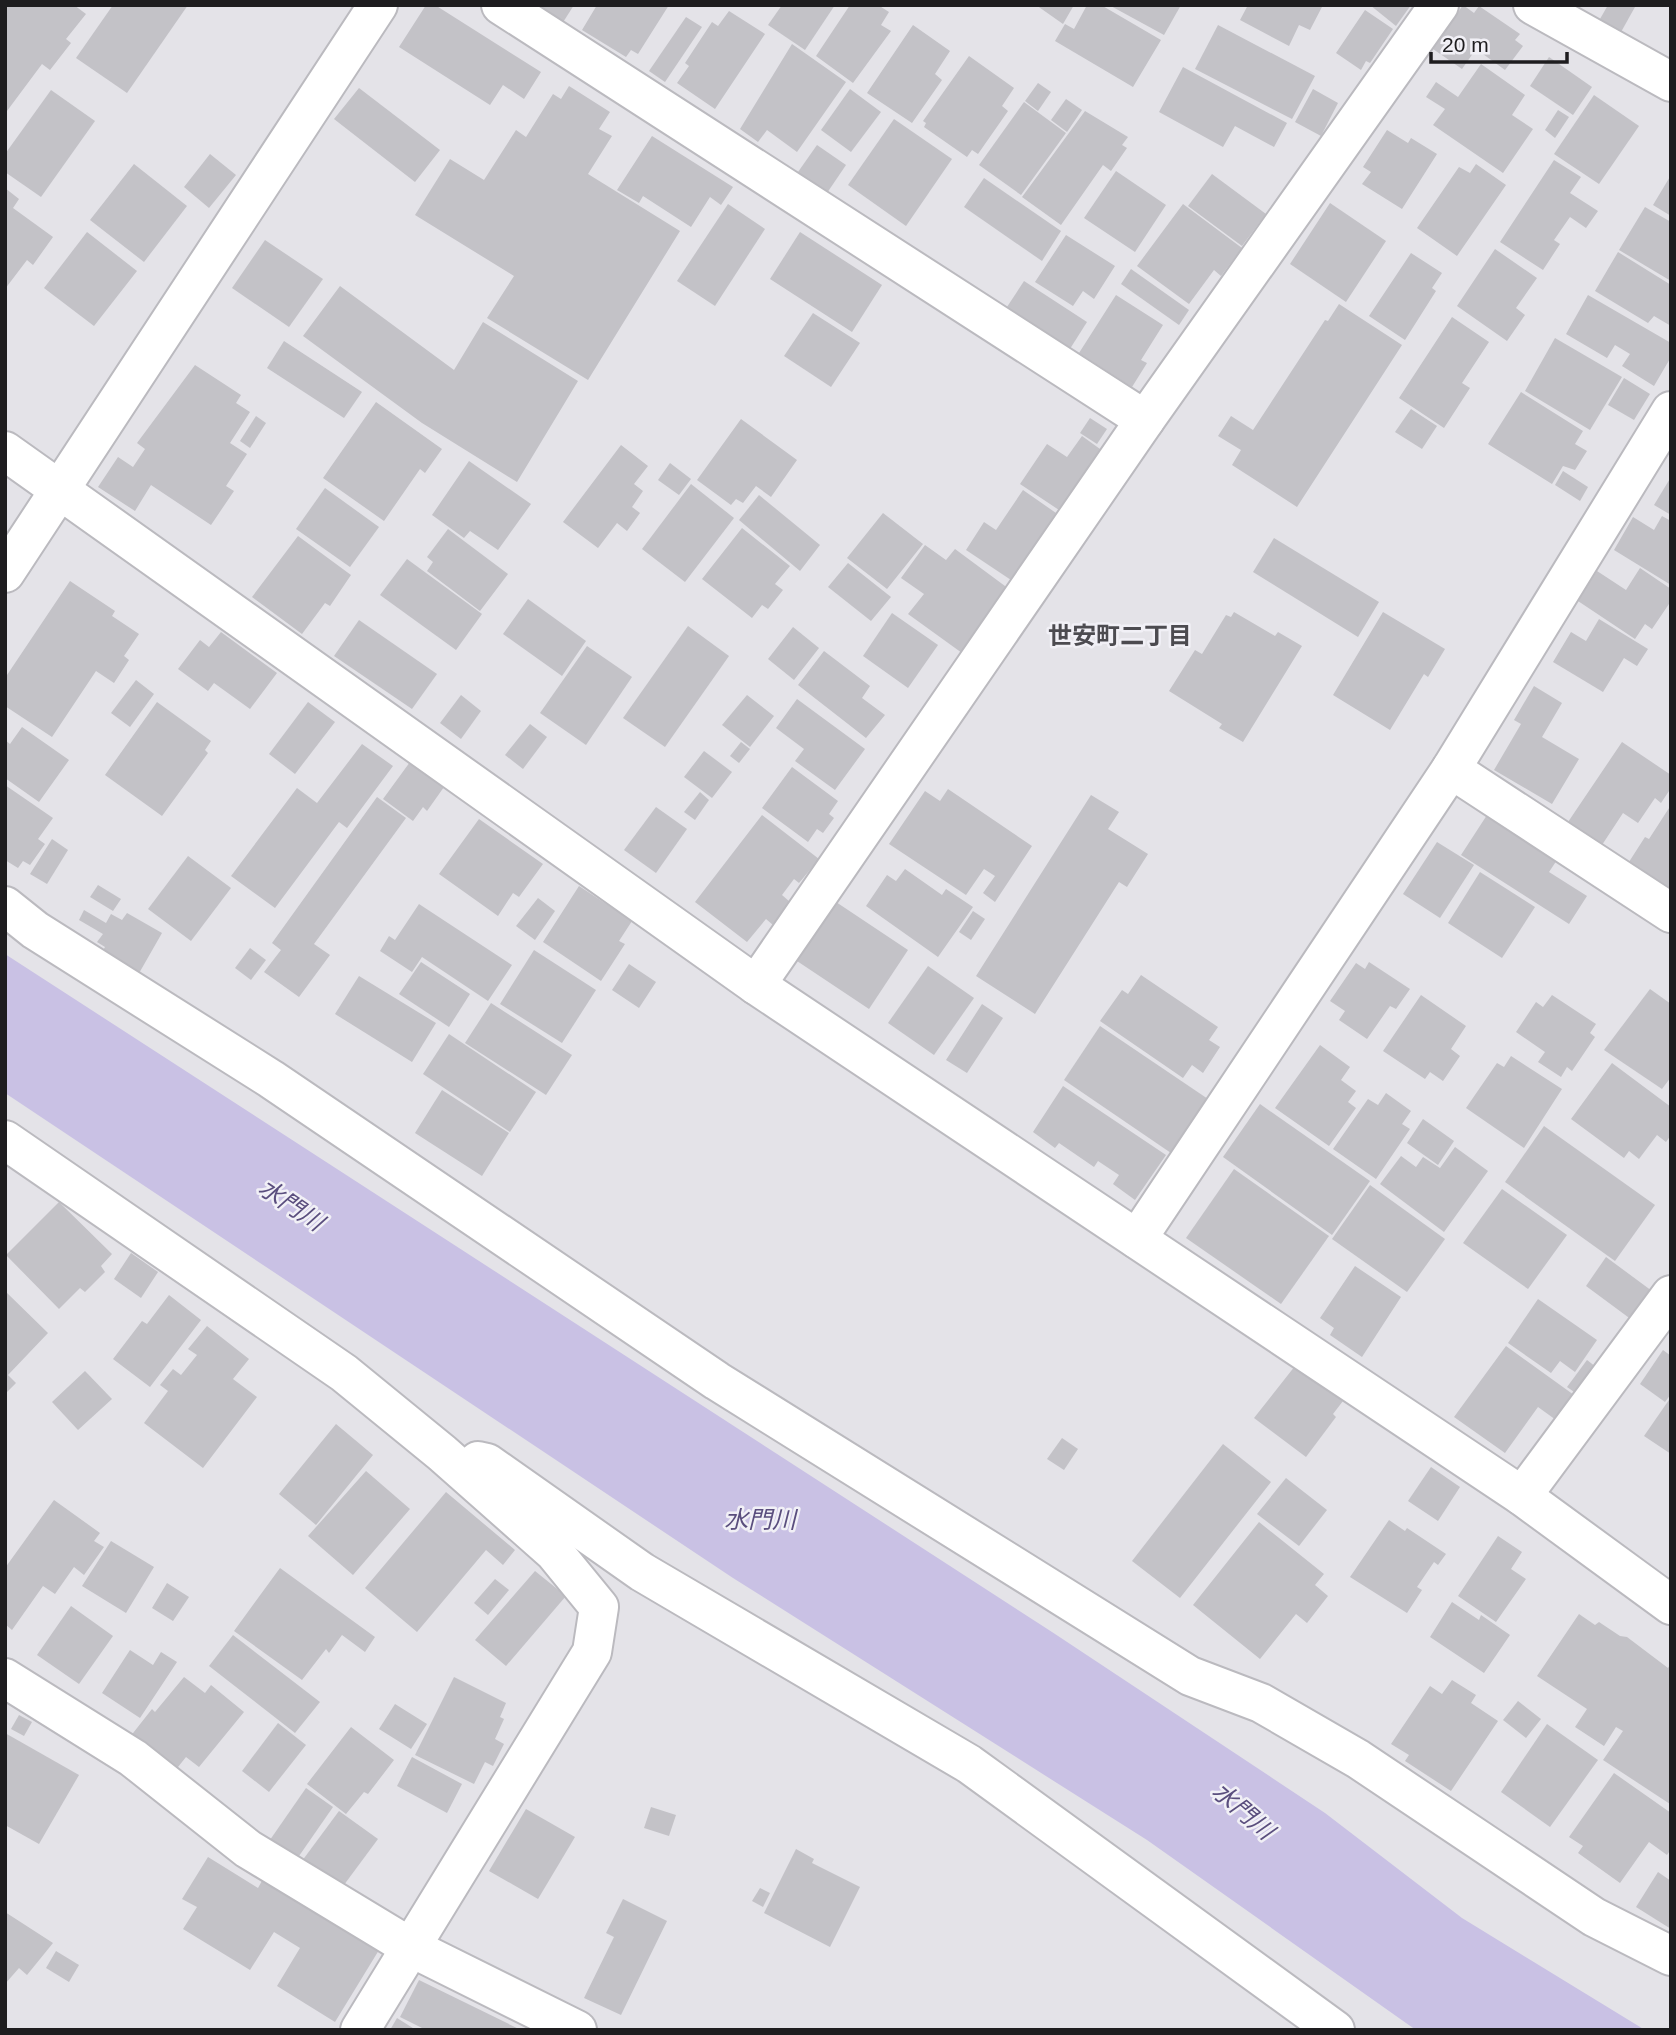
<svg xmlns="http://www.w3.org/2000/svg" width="1676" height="2035" font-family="Helvetica,'Noto Sans JP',sans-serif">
<rect width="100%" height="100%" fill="#e4e3e8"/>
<polygon fill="#c9c1e4" points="5,954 1052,1632 1325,1813 1462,1918 1645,2030 1416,2030 1406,2023 1147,1840 733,1578 5,1093"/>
<g fill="#c3c2c7">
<polygon points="5,5 74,5 86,14 66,39 71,43 50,70 42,64 7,111"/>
<polygon points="113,5 188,5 127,93 76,58"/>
<polygon points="426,5 435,5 541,72 524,99 503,85 490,105 399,47"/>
<polygon points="530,5 574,5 560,27"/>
<polygon points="597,5 669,5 638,54 631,50 626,57 582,30"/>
<polygon points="782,5 835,5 805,50 768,25"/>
<polygon points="850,5 878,5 889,12 881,25 891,31 853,83 816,56"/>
<polygon points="1036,5 1074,5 1063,24"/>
<polygon points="1087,5 1101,5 1161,40 1133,87 1055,41 1065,24 1074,29"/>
<polygon points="1109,5 1181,5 1164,35"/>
<polygon points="1248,5 1323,5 1310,30 1299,25 1289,46 1240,20"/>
<polygon points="1370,5 1411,5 1396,26"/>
<polygon points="1463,5 1474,13 1479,6 1520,34 1515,40 1523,46 1505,70 1476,49 1462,69 1433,49"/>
<polygon points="1608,5 1635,7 1621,32 1600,19"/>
<polygon points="1365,10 1393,29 1370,63 1366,61 1361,70 1336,53"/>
<polygon points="729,11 765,34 715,109 677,83 689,66 685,63 712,22 718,26"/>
<polygon points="686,17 702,27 665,82 649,71"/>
<polygon points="913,25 950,51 935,74 942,80 912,123 867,93"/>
<polygon points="1218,25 1315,76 1292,119 1195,69"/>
<polygon points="792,44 846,82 797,152 767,130 758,142 740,129"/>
<polygon points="969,56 1014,88 1002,106 1008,111 978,154 972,150 967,157 924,127 926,123 923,121"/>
<polygon points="1549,57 1592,87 1573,115 1530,86"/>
<polygon points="1481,64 1525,95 1512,115 1533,129 1503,173 1433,125 1445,109 1426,97 1436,82 1458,97"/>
<polygon points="1183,67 1287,123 1274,147 1235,126 1223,147 1159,112"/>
<polygon points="1038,83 1051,92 1038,111 1025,101"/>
<polygon points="569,86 610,112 599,129 612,136 588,174 680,231 588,380 487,318 514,276 415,215 450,159 484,180 516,130 526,137 553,94 561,99"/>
<polygon points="359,88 440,150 415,182 334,119"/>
<polygon points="850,89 881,112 851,152 821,130"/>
<polygon points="1313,89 1338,103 1321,136 1295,122"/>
<polygon points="51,90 95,121 41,197 5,172 5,154"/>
<polygon points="1594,95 1639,126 1599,184 1554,154"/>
<polygon points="1066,99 1082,110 1067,132 1051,120"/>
<polygon points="1024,102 1066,133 1021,195 979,165"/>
<polygon points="1558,110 1569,117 1555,138 1545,130"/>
<polygon points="1085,111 1128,137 1122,145 1127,148 1111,171 1103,165 1061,225 1022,197"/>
<polygon points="894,119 952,159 906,226 848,185"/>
<polygon points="1387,130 1408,143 1411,138 1437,154 1402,209 1362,184 1371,172 1363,167"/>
<polygon points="652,136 733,187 721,205 710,197 691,227 643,196 639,203 617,190"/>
<polygon points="817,145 846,165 827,193 798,172"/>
<polygon points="210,154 236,175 209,208 184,187"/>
<polygon points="1554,160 1581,177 1570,193 1598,211 1586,228 1570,217 1554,240 1560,244 1543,270 1500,242"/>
<polygon points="134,164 187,206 144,262 90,220"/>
<polygon points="1476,164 1506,185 1457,256 1417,228 1459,167 1470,173"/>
<polygon points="1116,171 1166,205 1135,252 1084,218"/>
<polygon points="1212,174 1266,214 1242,246 1188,206"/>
<polygon points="1671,175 1671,216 1653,205"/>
<polygon points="984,178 1061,231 1042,261 964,207"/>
<polygon points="5,188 19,199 13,208 53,237 33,265 27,260 5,289"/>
<polygon points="1330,203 1386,241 1346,302 1290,264"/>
<polygon points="728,204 765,229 715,306 677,281"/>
<polygon points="1183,204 1242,248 1221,276 1214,270 1189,304 1137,266"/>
<polygon points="1645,207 1671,222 1671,281 1619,250"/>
<polygon points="87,232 137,271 94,326 44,288"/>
<polygon points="800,232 882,285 852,332 770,279"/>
<polygon points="1066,235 1115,266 1094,299 1083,291 1073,306 1035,282"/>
<polygon points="265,240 323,279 289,327 232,288"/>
<polygon points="1495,249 1537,278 1516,308 1525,315 1507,341 1457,306"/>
<polygon points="1618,252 1671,285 1671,326 1654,316 1648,323 1595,291"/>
<polygon points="1411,253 1442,273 1432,288 1436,291 1405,340 1369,316"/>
<polygon points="1131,269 1189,310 1179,325 1121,284"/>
<polygon points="1024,281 1087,322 1068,352 1005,310"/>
<polygon points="340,286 454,370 483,322 578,381 517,482 422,423 303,336"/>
<polygon points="1116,295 1163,325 1141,360 1147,363 1132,387 1079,353"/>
<polygon points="1588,295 1671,343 1671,357 1654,386 1622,366 1630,354 1615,345 1607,358 1566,334"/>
<polygon points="1339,304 1402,345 1297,507 1232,465 1241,450 1218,436 1231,416 1253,430 1325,320 1328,321"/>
<polygon points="813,313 860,343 831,387 784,356"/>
<polygon points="1452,317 1489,342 1462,383 1470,388 1444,428 1399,398"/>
<polygon points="1555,338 1622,377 1590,430 1525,391"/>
<polygon points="284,341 362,392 344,418 267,368"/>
<polygon points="195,365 241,395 236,403 250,412 230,443 247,454 226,486 234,491 211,525 151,485 135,511 98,487 118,457 133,467 145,449 137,443"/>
<polygon points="1624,378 1650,394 1634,420 1608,405"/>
<polygon points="1521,392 1583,431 1575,444 1587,451 1575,470 1563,466 1552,484 1488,444"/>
<polygon points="376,402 442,449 425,473 420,469 384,521 323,478"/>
<polygon points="1411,409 1437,426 1422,449 1395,432"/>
<polygon points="256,416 266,423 250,448 240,441"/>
<polygon points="1090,418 1107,429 1097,444 1080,433"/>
<polygon points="741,419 797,460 771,497 756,486 743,503 736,499 731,505 697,480"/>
<polygon points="1082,436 1100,449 1059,510 1020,484 1047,444 1067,457"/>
<polygon points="621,445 648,466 634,484 643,491 632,507 640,513 627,531 617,523 598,548 563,522"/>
<polygon points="469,461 531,504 498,550 470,531 464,538 432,515"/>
<polygon points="670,463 691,479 679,495 658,480"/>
<polygon points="1563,471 1588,487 1580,501 1555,485"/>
<polygon points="1671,477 1671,515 1654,505"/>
<polygon points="691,484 734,518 685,582 642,549"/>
<polygon points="325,488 379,527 350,567 296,529"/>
<polygon points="1023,490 1056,513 1011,580 966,550 984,522 996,530"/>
<polygon points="759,495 820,545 800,571 739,520"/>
<polygon points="883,513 923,544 887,589 847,558"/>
<polygon points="1662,516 1671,521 1671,585 1614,550 1633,517 1654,530"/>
<polygon points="742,528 790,566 775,584 783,590 768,609 762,605 752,618 702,579"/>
<polygon points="448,529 508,574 480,611 427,571 433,562 427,557"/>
<polygon points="298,536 351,575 330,606 325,603 302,634 252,597"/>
<polygon points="1274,538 1379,602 1358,637 1253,572"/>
<polygon points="925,545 946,560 955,549 1009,589 962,653 908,614 924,594 901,578"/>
<polygon points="407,559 482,614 456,650 380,595"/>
<polygon points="848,563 891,597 871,621 828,587"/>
<polygon points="1640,568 1671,589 1671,601 1652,629 1645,624 1635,639 1578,601 1597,571 1626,590"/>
<polygon points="70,581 115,611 112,616 139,634 124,656 129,660 114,683 96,671 52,737 5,706 5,678"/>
<polygon points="528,599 586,641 562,676 503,634"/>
<polygon points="1234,612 1275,636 1278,632 1302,646 1243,742 1219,728 1222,724 1169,691 1195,650 1202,654 1226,615 1231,617"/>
<polygon points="1383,612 1445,649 1428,677 1424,674 1390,730 1333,695"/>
<polygon points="892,613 938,645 908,688 863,656"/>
<polygon points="1599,619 1648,649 1637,666 1624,658 1603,692 1553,662 1571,632 1586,641"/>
<polygon points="359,620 437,674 412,709 334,656"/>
<polygon points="688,626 729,656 665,747 623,718"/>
<polygon points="793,627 819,648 794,680 768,659"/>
<polygon points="221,632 277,673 250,709 214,683 208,691 178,669 200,640 209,647"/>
<polygon points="587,646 632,677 586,745 540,713"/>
<polygon points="824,651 870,686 862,698 885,715 866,738 798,685"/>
<polygon points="136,680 154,694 130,727 111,713"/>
<polygon points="1534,686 1562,703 1542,737 1579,759 1552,804 1494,770 1521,724 1514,720"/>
<polygon points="461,695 481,711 461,739 440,723"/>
<polygon points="747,695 774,716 750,747 722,725"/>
<polygon points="797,699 865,749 835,790 795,761 804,749 776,728"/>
<polygon points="157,702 211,741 205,750 208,753 162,816 105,775"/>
<polygon points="308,702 335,722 295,774 269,754"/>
<polygon points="530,724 547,737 523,769 505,755"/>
<polygon points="22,727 69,760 39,802 5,778 5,740 10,744"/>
<polygon points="741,742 750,749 739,763 730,756"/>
<polygon points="1622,742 1671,775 1671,788 1661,803 1655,798 1638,823 1623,813 1600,848 1566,825"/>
<polygon points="362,744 393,766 347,828 339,822 275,908 231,876 297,788 317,803"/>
<polygon points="704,751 732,772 712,798 684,777"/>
<polygon points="410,762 444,787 427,811 423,807 413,821 383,799"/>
<polygon points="792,767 838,801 829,814 834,818 823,833 817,829 808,842 762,808"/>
<polygon points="5,785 53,818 38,839 45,844 30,865 23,861 18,868 5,860"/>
<polygon points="948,789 1032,846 995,902 983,893 995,876 984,869 966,895 889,844 925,791 940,801"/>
<polygon points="700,792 709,800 695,820 684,812"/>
<polygon points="1091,795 1119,812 1108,829 1148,854 1127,887 1119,882 1035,1014 976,976"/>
<polygon points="377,797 406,818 314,944 330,955 299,997 264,972 281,950 272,943"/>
<polygon points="1671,805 1671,894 1627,865 1645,837 1649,839"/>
<polygon points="656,807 687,829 656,873 624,850"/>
<polygon points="762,815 819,859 799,883 794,879 782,895 790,902 773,925 766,919 747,942 695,902"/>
<polygon points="1487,815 1557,860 1549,872 1587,896 1569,924 1461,855"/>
<polygon points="479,819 543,864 519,897 513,893 498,916 439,874"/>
<polygon points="52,839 68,850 47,884 30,874"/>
<polygon points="1437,842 1474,865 1440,918 1403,894"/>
<polygon points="188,856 231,888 191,941 148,909"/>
<polygon points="905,869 942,895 946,889 973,907 938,957 866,906 887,875 896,881"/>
<polygon points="1480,872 1535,907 1502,958 1448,923"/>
<polygon points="98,885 121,899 113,911 90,897"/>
<polygon points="579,886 632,921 619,941 625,944 601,981 543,942"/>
<polygon points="538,898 555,911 535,940 516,926"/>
<polygon points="830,898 908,950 869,1009 791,957"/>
<polygon points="419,904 512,965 488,1001 422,957 412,972 380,951 389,936 395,940"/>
<polygon points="84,910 106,923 111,914 122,920 127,913 162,933 138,975 101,954 105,947 97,942 103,934 79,920"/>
<polygon points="973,911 985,919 971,940 959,932"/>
<polygon points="250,948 266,960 251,980 235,968"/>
<polygon points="534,950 596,990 562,1043 500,1004"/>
<polygon points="421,962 470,994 449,1027 399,994"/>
<polygon points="1369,962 1410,989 1396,1009 1390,1006 1367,1039 1339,1020 1345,1011 1330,1001 1356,963 1365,969"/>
<polygon points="629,964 656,982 639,1008 612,990"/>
<polygon points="928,966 974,998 934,1055 888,1023"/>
<polygon points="1141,975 1218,1027 1209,1040 1220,1047 1203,1073 1192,1065 1183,1078 1100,1021 1122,990 1128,994"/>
<polygon points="359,976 436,1023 412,1062 335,1014"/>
<polygon points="1650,989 1671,1004 1671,1077 1662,1089 1604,1050"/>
<polygon points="1421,995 1466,1026 1451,1049 1460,1056 1443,1081 1430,1072 1425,1079 1383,1051"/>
<polygon points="1552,995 1596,1024 1590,1033 1595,1037 1572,1071 1567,1067 1561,1077 1538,1062 1545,1052 1516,1032 1536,1002 1543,1007"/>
<polygon points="491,1003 572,1055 546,1095 465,1043"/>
<polygon points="982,1004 1003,1018 967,1073 946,1060"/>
<polygon points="1100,1026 1208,1099 1171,1153 1064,1080"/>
<polygon points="449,1034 536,1092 510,1132 423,1074"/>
<polygon points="1320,1045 1350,1067 1341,1080 1356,1091 1348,1102 1356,1108 1329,1146 1275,1108"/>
<polygon points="1511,1056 1562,1089 1524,1148 1466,1108 1497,1063 1504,1067"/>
<polygon points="1612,1063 1671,1107 1671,1135 1666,1142 1657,1135 1639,1159 1629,1151 1624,1158 1571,1119"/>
<polygon points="1063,1086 1166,1155 1135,1200 1113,1184 1119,1175 1098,1161 1094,1167 1059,1143 1055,1148 1033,1132"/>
<polygon points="442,1090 509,1133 482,1176 415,1133"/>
<polygon points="1386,1093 1411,1111 1402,1124 1410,1129 1376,1179 1333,1149 1368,1099 1378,1105"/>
<polygon points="1260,1104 1370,1181 1332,1235 1223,1157"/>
<polygon points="1423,1119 1454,1141 1438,1165 1407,1143"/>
<polygon points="1544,1126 1655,1205 1615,1261 1505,1182"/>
<polygon points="1455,1147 1488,1171 1444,1232 1380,1184 1401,1156 1416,1167 1423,1157 1440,1168"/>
<polygon points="1234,1169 1329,1236 1281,1304 1186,1238"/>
<polygon points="1370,1185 1445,1239 1407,1292 1332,1239"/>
<polygon points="1502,1189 1567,1235 1528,1289 1463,1243"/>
<polygon points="59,1202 112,1254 101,1266 105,1272 85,1292 80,1288 59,1309 6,1255"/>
<polygon points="131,1253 158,1272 141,1298 114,1279"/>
<polygon points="1606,1257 1652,1291 1632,1320 1586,1286"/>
<polygon points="1355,1266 1401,1297 1362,1357 1330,1335 1334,1328 1320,1318"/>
<polygon points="5,1291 48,1333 8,1375 16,1383 5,1394"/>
<polygon points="169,1295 201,1320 150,1387 113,1359 142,1321 147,1324"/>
<polygon points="1538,1299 1597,1340 1575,1372 1560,1361 1551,1373 1508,1343"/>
<polygon points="207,1326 249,1359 233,1379 257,1397 203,1468 144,1423 168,1391 160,1385 173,1369 181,1375 197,1355 188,1349"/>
<polygon points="1506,1346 1574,1395 1556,1420 1538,1407 1505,1453 1454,1417"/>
<polygon points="1663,1350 1671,1356 1671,1394 1665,1402 1640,1384"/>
<polygon points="1587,1360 1596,1367 1577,1394 1567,1387"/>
<polygon points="1295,1366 1343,1401 1333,1414 1336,1417 1306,1457 1254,1418"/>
<polygon points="85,1371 112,1399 78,1430 52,1402"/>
<polygon points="1671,1397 1671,1454 1644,1436"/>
<polygon points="336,1424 373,1455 316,1525 279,1494"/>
<polygon points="1062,1438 1078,1449 1064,1470 1047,1459"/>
<polygon points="1223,1444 1271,1482 1180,1598 1132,1561"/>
<polygon points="1431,1467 1460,1487 1438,1521 1408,1501"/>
<polygon points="366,1471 410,1509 353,1575 308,1536"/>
<polygon points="1286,1478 1327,1510 1299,1546 1257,1514"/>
<polygon points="446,1492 515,1550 503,1565 486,1550 417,1632 365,1588"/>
<polygon points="54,1500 100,1533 94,1541 104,1547 84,1575 74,1567 55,1594 43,1586 12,1630 5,1624 5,1568"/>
<polygon points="1389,1520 1405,1531 1407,1528 1446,1554 1438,1565 1434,1562 1417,1587 1422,1590 1407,1613 1350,1577"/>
<polygon points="1259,1522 1324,1574 1315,1585 1328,1596 1307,1623 1296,1614 1260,1659 1193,1605"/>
<polygon points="1498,1536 1522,1552 1511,1569 1526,1579 1496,1622 1458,1596"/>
<polygon points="111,1541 154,1567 126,1613 82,1586"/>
<polygon points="280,1568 375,1637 365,1652 342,1635 329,1653 326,1649 302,1680 234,1631"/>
<polygon points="535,1571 566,1596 506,1666 475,1640"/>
<polygon points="495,1579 509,1590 488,1615 474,1603"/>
<polygon points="167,1583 189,1597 173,1621 152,1608"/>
<polygon points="1452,1602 1479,1620 1481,1615 1510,1635 1484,1673 1430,1637"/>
<polygon points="71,1606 113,1636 79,1684 37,1655"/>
<polygon points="1579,1614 1595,1625 1599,1622 1620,1636 1627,1637 1668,1668 1671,1663 1670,1804 1603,1760 1623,1731 1616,1727 1604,1746 1575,1727 1587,1709 1537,1676"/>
<polygon points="233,1635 320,1702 295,1733 209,1666"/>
<polygon points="130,1650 153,1665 161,1652 177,1662 140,1718 102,1693"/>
<polygon points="184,1677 205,1693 211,1685 244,1712 199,1767 186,1757 170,1777 126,1742 152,1709 155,1712"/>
<polygon points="454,1677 506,1703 500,1717 504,1719 495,1739 504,1744 493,1766 485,1762 474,1784 415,1755"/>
<polygon points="1452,1680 1476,1695 1471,1703 1498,1721 1451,1791 1405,1761 1409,1755 1391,1744 1430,1686 1442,1694"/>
<polygon points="1518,1701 1541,1719 1526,1738 1503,1720"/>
<polygon points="395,1704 427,1724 411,1749 379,1729"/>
<polygon points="19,1715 32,1722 24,1736 11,1729"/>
<polygon points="278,1723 306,1745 269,1792 242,1771"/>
<polygon points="1547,1724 1598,1760 1550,1827 1501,1792"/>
<polygon points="351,1727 394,1760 368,1794 364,1792 346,1814 307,1784"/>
<polygon points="5,1733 79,1775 39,1844 5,1825"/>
<polygon points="412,1757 462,1784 447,1813 397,1786"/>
<polygon points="1614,1773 1671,1813 1671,1849 1667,1855 1649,1842 1620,1883 1578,1853 1583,1846 1569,1837"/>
<polygon points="306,1788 333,1807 290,1869 263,1850"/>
<polygon points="651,1807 676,1815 669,1836 644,1828"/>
<polygon points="526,1809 575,1837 538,1899 489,1871"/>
<polygon points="339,1811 378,1839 338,1893 299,1865"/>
<polygon points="796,1849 814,1859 812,1863 860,1887 830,1947 764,1913"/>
<polygon points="208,1857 258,1888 263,1879 379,1950 335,2022 277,1986 300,1948 274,1932 250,1970 183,1929 197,1907 182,1899"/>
<polygon points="1658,1872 1671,1881 1671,1929 1636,1907"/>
<polygon points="760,1888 770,1893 763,1907 752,1901"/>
<polygon points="623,1899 667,1921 621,2015 584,1998 614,1937 606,1933"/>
<polygon points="5,1912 53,1943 27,1975 19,1968 5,1984"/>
<polygon points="56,1951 79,1965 69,1982 46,1968"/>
<polygon points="419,1980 521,2030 426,2030 400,2017"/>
<polygon points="397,2018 416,2030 390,2030"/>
</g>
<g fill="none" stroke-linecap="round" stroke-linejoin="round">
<g stroke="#bbbabf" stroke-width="42">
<g id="minor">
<polyline points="501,5 1145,420"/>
<polyline points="1533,5 1671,82"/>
<polyline points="5,451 756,985 1522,1496 1671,1605"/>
<polyline points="5,573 378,5"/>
<polyline points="1451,769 1671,913"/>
<polyline points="5,906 35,930 271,1079 717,1381 1190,1676 1261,1703 1358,1759 1594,1917 1671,1956"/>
<polyline points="756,985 1145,420 1439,5"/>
<polyline points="5,1140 344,1373 442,1453 554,1552 599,1607 592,1652 360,2030"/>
<polyline points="1137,1239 1451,769 1671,411"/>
<polyline points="478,1461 487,1463 642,1572 969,1764 1335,2030"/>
<polyline points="1522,1496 1671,1295"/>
<polyline points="5,1678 133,1758 248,1849 410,1947 577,2030"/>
</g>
</g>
<use href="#minor" stroke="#fff" stroke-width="38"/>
</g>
<g text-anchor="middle" stroke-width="5" stroke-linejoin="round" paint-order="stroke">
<g font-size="24" font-weight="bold" fill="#4c4b50" stroke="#f1f0f6">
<text x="1120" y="644">世安町二丁目</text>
</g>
<g font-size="24" font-style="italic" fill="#5a4e7e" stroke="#f1f0f6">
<text transform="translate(291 1205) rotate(34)" y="8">水門川</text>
<text x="760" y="1528">水門川</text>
<text transform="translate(1243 1811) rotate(41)" y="8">水門川</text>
</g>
</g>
<rect width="1676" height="2035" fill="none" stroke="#1e1d1f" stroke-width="14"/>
<path d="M1431 52v10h136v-10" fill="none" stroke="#1e1d1f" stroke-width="3.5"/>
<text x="1442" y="52" font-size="21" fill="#1e1d1f" stroke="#f1f0f6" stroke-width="5" paint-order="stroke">20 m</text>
</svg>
